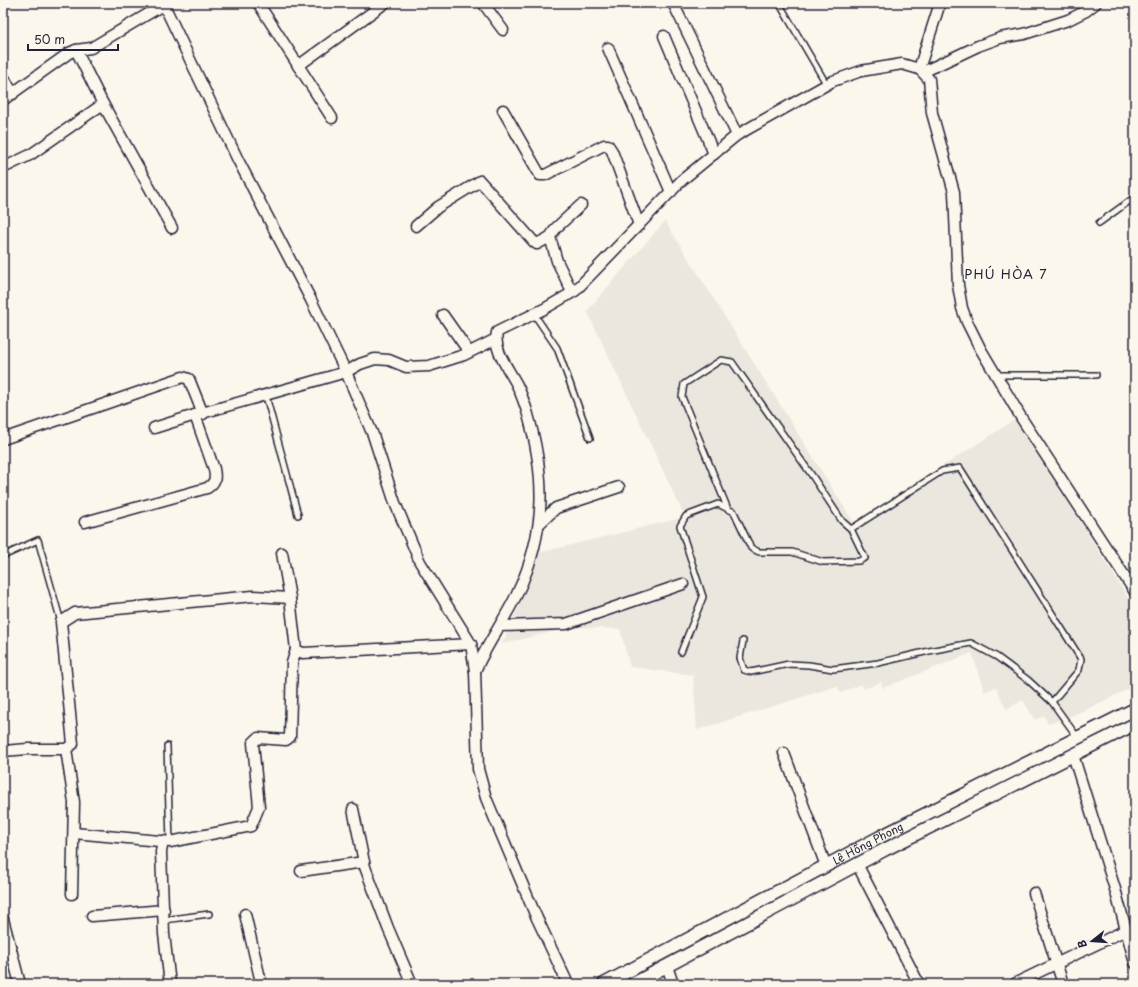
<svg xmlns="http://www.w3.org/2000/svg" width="1138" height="987" font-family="'Playpen Sans',sans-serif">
<rect width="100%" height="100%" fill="#fbf7ec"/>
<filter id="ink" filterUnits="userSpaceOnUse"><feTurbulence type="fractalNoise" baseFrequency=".025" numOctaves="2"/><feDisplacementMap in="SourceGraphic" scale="8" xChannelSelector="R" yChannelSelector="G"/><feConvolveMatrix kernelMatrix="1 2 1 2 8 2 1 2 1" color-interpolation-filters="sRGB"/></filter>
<g filter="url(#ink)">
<polygon fill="#ebe7df" points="665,221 854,523 1016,419 1135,609 1135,686 1074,715 1048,724 1044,716 1035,720 1023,700 1006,709 996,687 984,692 972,653 883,688 881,682 864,689 861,684 841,693 837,686 697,730 693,675 630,667 620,629 572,627 502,644 530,581 538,553 685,517 587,311"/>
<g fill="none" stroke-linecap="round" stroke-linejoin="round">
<g stroke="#22223b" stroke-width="8">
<g id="service">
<polyline points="779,3 827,85"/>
<polyline points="1099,223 1135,197"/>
<polyline points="534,314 557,348 590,438"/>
<polyline points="996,375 1096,375"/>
<polyline points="266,396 298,515"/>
<polyline points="727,507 682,397 684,384 721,360 732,362 813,477 842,521 851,529 942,471 960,468 1081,659 1079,670 1052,702"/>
<polyline points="3,556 38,540 61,622"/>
<polyline points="743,641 740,658 744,670 751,672 789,664 809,665 833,669 878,663 929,651 971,643 997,657 1028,680 1052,702 1078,738"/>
<polyline points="681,652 703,597 680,526 686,516 718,504 734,512 751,548 759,552 792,552 823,562 859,561 865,558 851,529"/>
<polyline points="167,746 170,842"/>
<polyline points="164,920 209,914"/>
</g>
</g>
<g stroke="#22223b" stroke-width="13">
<g id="minor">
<polyline points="163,3 238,160 311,300 346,372 373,435 395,503 420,562 471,644 475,671 478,769 486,798 535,914 568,984"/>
<polyline points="258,3 332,118"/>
<polyline points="483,3 503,30"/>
<polyline points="673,3 737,135"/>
<polyline points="664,36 714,154"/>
<polyline points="608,48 671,192"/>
<polyline points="298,66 385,3"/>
<polyline points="919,69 940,3"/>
<polyline points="923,72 978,46 1000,38 1024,34 1068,20 1086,11 1096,3"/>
<polyline points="3,76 13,94"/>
<polyline points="3,100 69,53 76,50"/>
<polyline points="103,104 172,228"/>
<polyline points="503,110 540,175 545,175 604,145 608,145 612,151 639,225"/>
<polyline points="3,168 30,155 103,104 76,50 91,48 163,5"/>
<polyline points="416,226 438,207 480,181 534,242 537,244 550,237"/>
<polyline points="572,292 557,261 550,237 556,228 581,205"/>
<polyline points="443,315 469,352"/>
<polyline points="154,428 195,415"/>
<polyline points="3,439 183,377 189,379 203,414"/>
<path d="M85 522 207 488C215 483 216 479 214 469L195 415 346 372 360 364 375 359 389 360 406 367 429 366 464 355 496 339"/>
<polyline points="539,524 556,508 619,487"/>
<polyline points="282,553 290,598 296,650 303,653 471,644"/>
<polyline points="500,626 566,624 683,584"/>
<path d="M475 671C487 644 504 621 517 594 547 531 546 476 527 411 524 402 521 393 517 385 509 369 493 351 497 332L544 309 575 291 682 180 737 135 833 81 861 71 902 64 919 69 929 79 932 113 954 192 958 285 962 308 967 322 980 348 1022 419 1135 592"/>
<polyline points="66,749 74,802 72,894"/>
<polyline points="3,751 28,749 66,749 73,744 61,622 75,613 253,596 290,598"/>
<polyline points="784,753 826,866"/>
<polyline points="1073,755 1115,889 1135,963"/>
<polyline points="353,809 365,867 388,928 412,984"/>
<polyline points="74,833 170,842 251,826 259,807 253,743 258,738 286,740 290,737 292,663 296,650"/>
<polyline points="163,841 161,852 164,934 170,984"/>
<polyline points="857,864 919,984"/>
<polyline points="301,871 364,862"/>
<polyline points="1034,893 1063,984"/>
<polyline points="245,914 260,978 259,984"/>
<polyline points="92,916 164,910"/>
<polyline points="3,919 20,984"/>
<polyline points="667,966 673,984"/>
<polyline points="1016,983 1126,930"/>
</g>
</g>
<g stroke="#22223b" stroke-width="15">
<g id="tertiary">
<path id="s1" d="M604 984 880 837 1135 709"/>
<polyline points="633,984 886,849 1135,724"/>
</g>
</g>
<use href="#service" stroke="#fbf7ec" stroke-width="5"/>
<use href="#minor" stroke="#fbf7ec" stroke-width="10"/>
<use href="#tertiary" stroke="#fbf7ec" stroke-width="12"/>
</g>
</g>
<g text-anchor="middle" stroke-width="3" stroke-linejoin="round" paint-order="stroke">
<g font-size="11" fill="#22223b" stroke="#fbf7ec">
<text dy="4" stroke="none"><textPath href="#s1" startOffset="299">Lê Hồng Phong</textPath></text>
</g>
<g font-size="13" letter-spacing="1" fill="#22223b" stroke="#fbf7ec">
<text x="1006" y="279">PHÚ HÒA 7</text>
</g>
</g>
<rect width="1138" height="987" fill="none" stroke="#fbf7ec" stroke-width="16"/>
<rect x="8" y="8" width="1122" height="971" fill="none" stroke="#22223b" stroke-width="1.5" filter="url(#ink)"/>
<g transform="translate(1092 941) rotate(253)" stroke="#fbf7ec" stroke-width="3" paint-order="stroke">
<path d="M0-3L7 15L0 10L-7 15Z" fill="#22223b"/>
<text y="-6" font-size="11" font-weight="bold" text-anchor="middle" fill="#22223b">B</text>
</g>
<path d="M28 44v6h90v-6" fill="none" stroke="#22223b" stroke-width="2"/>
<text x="34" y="44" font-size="12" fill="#22223b" stroke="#fbf7ec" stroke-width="3" paint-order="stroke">50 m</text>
</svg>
